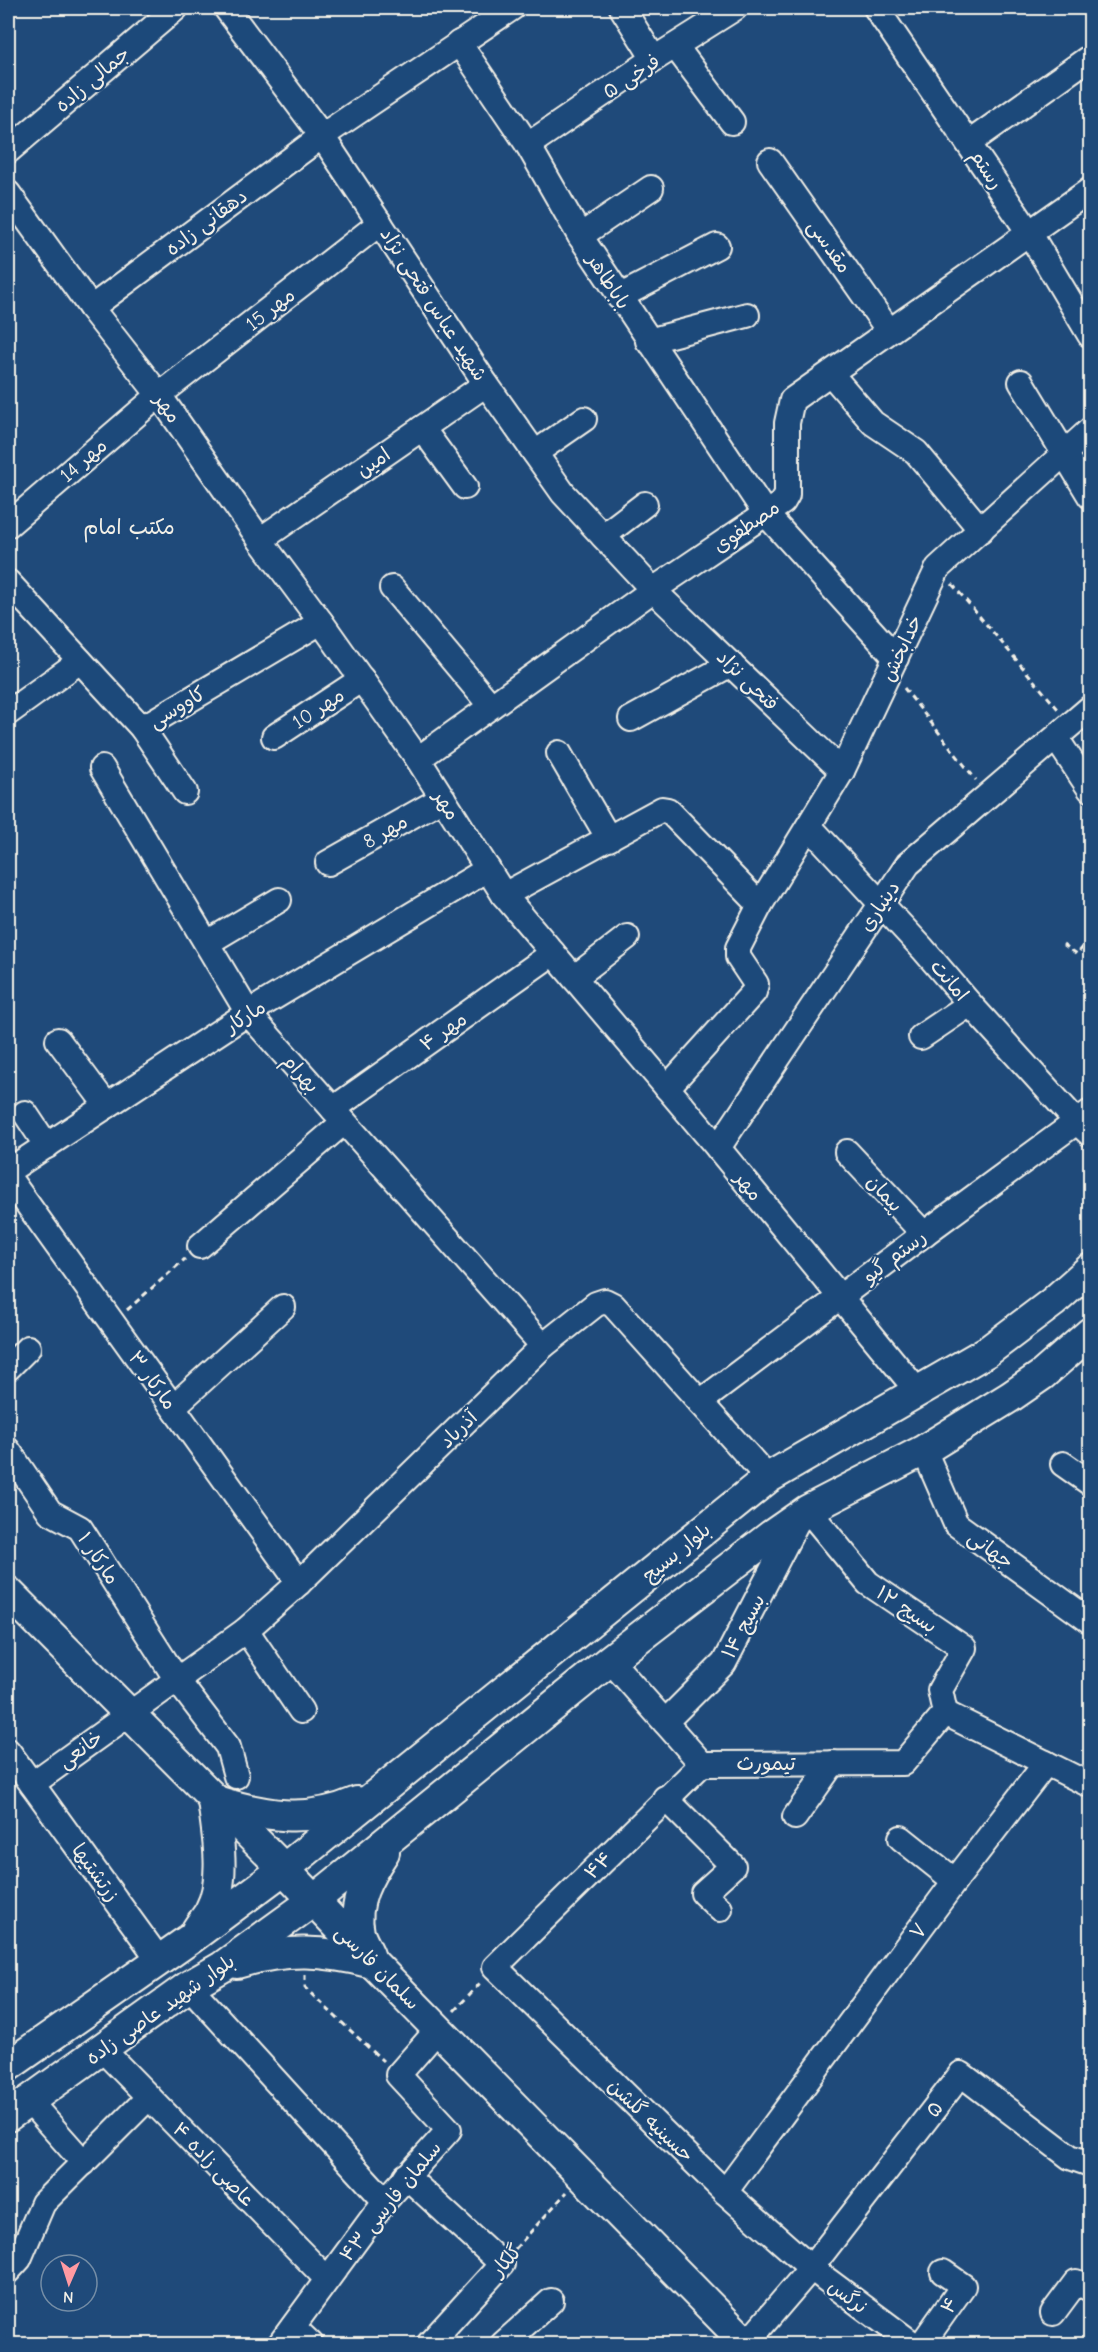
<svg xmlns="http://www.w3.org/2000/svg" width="1098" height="2352" font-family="'Comic Neue','Playpen Sans Arabic',sans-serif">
<rect width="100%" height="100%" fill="#1f4a7a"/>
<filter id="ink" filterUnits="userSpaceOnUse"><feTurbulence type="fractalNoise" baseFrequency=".0167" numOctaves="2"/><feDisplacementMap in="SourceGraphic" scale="12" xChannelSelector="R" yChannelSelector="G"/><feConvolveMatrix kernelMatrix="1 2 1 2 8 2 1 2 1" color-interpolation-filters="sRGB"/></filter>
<g filter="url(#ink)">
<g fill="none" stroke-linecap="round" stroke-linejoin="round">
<g stroke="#f4f1e8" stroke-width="28">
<g id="minor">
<polyline points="226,8 322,136 486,384 563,493 653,590 842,771"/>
<polyline points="622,8 654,59"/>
<polyline points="876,8 1030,234 1090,335"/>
<polyline points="459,43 528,145 580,236 765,513 896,658"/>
<polyline points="676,47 732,122"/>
<polyline points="969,143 1090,57"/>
<polyline points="528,145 654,59 735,8"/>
<polyline points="8,151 176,8"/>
<polyline points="770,161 889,331"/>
<polyline points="8,193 91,308 159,395 260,540 321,622 418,759 504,895 718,1148 919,1393"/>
<polyline points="580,236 651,188"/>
<polyline points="619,297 717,246"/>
<polyline points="91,308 322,136 512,8"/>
<polyline points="648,341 747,315"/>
<polyline points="831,374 873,423 916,452 981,530"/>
<polyline points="1021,382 1090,496"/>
<polyline points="422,428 465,487"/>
<polyline points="535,453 584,419"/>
<polyline points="8,525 159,395 380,223"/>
<polyline points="603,536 645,504"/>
<polyline points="260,540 486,384"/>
<polyline points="8,582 142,728 185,792"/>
<polyline points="392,588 491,706"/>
<polyline points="8,713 80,661"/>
<polyline points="631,719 731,664"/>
<polyline points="142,728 321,622"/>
<polyline points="274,737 362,679"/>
<polyline points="1056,738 1090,789"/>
<polyline points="559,753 609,839"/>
<polyline points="418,759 653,590 783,502 787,495 787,423 792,400 1090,190"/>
<polyline points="102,768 248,1013 543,1346"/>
<polyline points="809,826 923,949 970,1004 1077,1122 1090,1134"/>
<polyline points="328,863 443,798"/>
<polyline points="504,895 662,809 668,810 760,905"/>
<polyline points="207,943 279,900"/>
<polyline points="574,978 627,937"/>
<polyline points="921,1037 970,1004"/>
<polyline points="58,1040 107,1106"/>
<polyline points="667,1088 754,992 756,984 738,957 738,948 760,905 842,771 938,568 1090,430"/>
<polyline points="333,1109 553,953"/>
<polyline points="25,1113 47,1146"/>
<polyline points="718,1148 908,864 1090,708"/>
<polyline points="847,1152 924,1234"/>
<polyline points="8,1171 248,1013 488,869"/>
<polyline points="8,1177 299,1583"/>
<polyline points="200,1246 344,1122"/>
<polyline points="8,1368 28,1348"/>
<polyline points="700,1402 932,1228 1090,1112"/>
<polyline points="173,1407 283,1307"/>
<polyline points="8,1450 50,1512 80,1528 177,1680 228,1747 236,1776"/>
<polyline points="924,1450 956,1524 1090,1621"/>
<polyline points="1063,1464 1090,1483"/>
<polyline points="808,1510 868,1583 964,1648 940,1690 945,1713"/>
<polyline points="246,1630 301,1711"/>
<polyline points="610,1660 702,1764 903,1763 945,1713"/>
<polyline points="945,1713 1090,1785"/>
<polyline points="665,1722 724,1663 800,1516"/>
<polyline points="8,1751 160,1961"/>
<polyline points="702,1764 495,1967 725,2192 811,2268 913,2344"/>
<polyline points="32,1784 246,1630 299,1583 543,1346 596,1304 605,1301 613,1305 768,1478"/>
<polyline points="665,1798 733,1866 703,1893 720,1909"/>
<polyline points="795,1817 833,1763"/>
<polyline points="901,1838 955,1881"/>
<polyline points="189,1986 385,2201"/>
<polyline points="102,2049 327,2279"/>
<polyline points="29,2101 84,2163"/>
<polyline points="406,2176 502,2264 429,2344"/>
<polyline points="725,2192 955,1881 1046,1763"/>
<polyline points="8,2271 19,2259 43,2203 149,2097"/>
<polyline points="1053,2313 1076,2282 1090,2289"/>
<polyline points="293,2327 311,2344"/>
<polyline points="280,2344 385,2201 449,2130 398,2075 439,2028"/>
<polyline points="503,2344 551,2301"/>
<polyline points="746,2344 811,2268 961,2074 1070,2157 1090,2164"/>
<polyline points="922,2344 963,2286 943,2272"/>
</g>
</g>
<g stroke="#f4f1e8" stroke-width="34">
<g id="major">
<polyline points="8,1592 284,1869 373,1963 747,2344"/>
<path d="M197 1930C201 1923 207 1917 210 1911 227 1880 217 1832 213 1800 264 1816 306 1824 357 1802"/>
<path d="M369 1955C366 1948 361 1940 359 1933 352 1903 368 1876 384 1852"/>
<path d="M237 1963C286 1948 324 1950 373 1963"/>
<polyline points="8,2066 190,1939 284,1869 768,1478 988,1351 1053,1302 1090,1269"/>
<polyline points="8,2116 189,1986 222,1967 313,1901 610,1660 772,1535 808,1510 924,1450 1010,1397 1042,1375 1090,1333"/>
</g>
</g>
<g stroke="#f4f1e8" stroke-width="3" stroke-dasharray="6 4.5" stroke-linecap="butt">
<polyline points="952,584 1058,709"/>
<polyline points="904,688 976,780"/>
<polyline points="1063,944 1077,954 1090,939"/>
<polyline points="127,1310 185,1259"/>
<polyline points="305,1975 305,1988 383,2061"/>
<polyline points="454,2011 482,1981"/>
<polyline points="515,2249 567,2192"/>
</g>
<use href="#minor" stroke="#1f4a7a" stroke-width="24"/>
<use href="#major" stroke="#1f4a7a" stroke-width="30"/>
</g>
</g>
<g text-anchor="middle" stroke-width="4.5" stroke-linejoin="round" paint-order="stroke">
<g font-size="20" fill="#f4f1e8" stroke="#1f4a7a">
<text transform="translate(631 76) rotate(-33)" y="7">فرخی ۵</text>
<text transform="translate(92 79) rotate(-40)" y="7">جمالی زاده</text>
<text transform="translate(987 169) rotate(56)" y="7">رستم</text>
<text transform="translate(206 222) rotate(-37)" y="7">دهقانی زاده</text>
<text transform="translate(830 246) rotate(55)" y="7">مقدسی</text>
<text transform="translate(609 281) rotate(57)" y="7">باباطاهر</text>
<text transform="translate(434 304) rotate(57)" y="7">شهید عباس فتحی نژاد</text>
<text transform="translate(270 309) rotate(-38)" y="7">مهر 15</text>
<text transform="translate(168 408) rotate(55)" y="7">مهر</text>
<text transform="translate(83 460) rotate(-41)" y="7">مهر 14</text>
<text transform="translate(373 462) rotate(-35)" y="7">امین</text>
<text transform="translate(746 526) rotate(-35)" y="7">مصطفوی</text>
<text transform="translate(901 648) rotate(-65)" y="7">خدابخش</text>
<text transform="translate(748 680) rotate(44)" y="7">فتحی نژاد</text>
<text transform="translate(177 707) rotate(-31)" y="7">کاووسی</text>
<text transform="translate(318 708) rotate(-33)" y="7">مهر 10</text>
<text transform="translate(447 805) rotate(58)" y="7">مهر</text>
<text transform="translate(385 831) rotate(-30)" y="7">مهر 8</text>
<text transform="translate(879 906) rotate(-56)" y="7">دینیاری</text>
<text transform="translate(950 980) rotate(50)" y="7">امانت</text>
<text transform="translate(245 1016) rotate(-32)" y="7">مارکار</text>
<text transform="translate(443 1031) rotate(-35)" y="7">مهر ۴</text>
<text transform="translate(301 1073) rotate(48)" y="7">بهرام</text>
<text transform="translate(749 1186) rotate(51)" y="7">مهر</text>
<text transform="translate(885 1193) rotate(47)" y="7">پیمان</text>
<text transform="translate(894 1256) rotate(-37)" y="7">رستم گیو</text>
<text transform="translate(153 1380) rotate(54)" y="7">مارکار ۳</text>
<text transform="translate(458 1429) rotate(-44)" y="7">آذرباد</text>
<text transform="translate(991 1549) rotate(36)" y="7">جهانی</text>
<text transform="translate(676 1552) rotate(-39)" y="7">بلوار بسیج</text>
<text transform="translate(99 1558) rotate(56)" y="7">مارکار ۱</text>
<text transform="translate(907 1609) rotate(34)" y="7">بسیج ۱۲</text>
<text transform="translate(743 1626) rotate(-62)" y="7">بسیج ۱۴</text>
<text transform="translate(80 1749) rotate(-36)" y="7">خانعی</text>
<text x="766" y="1770">تیمورث</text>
<text transform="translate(598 1865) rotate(-45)" y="7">۴۴</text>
<text transform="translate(96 1872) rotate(54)" y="7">زرتشتیها</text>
<text transform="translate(918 1931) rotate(-53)" y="7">۷</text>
<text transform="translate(378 1967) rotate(45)" y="7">سلمان فارسی</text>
<text transform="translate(160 2009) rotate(-35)" y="7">بلوار شهید عاصی زاده</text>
<text transform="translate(934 2109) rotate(-52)" y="7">۵</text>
<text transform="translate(651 2120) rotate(44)" y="7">حسینیه گلشن</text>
<text transform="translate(214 2164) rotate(46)" y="7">عاصی زاده ۴</text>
<text transform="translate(390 2201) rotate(-51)" y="7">سلمان فارسی ۴۳</text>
<text transform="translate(506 2260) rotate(-48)" y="7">گلکار</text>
<text transform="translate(848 2296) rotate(37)" y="7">نرگس</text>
<text transform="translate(949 2305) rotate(-55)" y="7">۴</text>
</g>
<g font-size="21" fill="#f4f1e8" stroke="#1f4a7a">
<text x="129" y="534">مکتب امام</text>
</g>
</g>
<rect width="1098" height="2352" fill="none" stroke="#1f4a7a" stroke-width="30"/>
<rect x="15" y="15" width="1068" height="2322" fill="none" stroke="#f4f1e8" stroke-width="2" filter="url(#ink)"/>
<g transform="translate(69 2283) rotate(183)"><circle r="28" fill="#1f4a7a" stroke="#748da6" stroke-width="1.5"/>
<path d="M0-4.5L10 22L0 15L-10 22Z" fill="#ff9aa2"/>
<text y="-9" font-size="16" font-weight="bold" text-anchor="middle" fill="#f4f1e8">N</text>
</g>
</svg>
